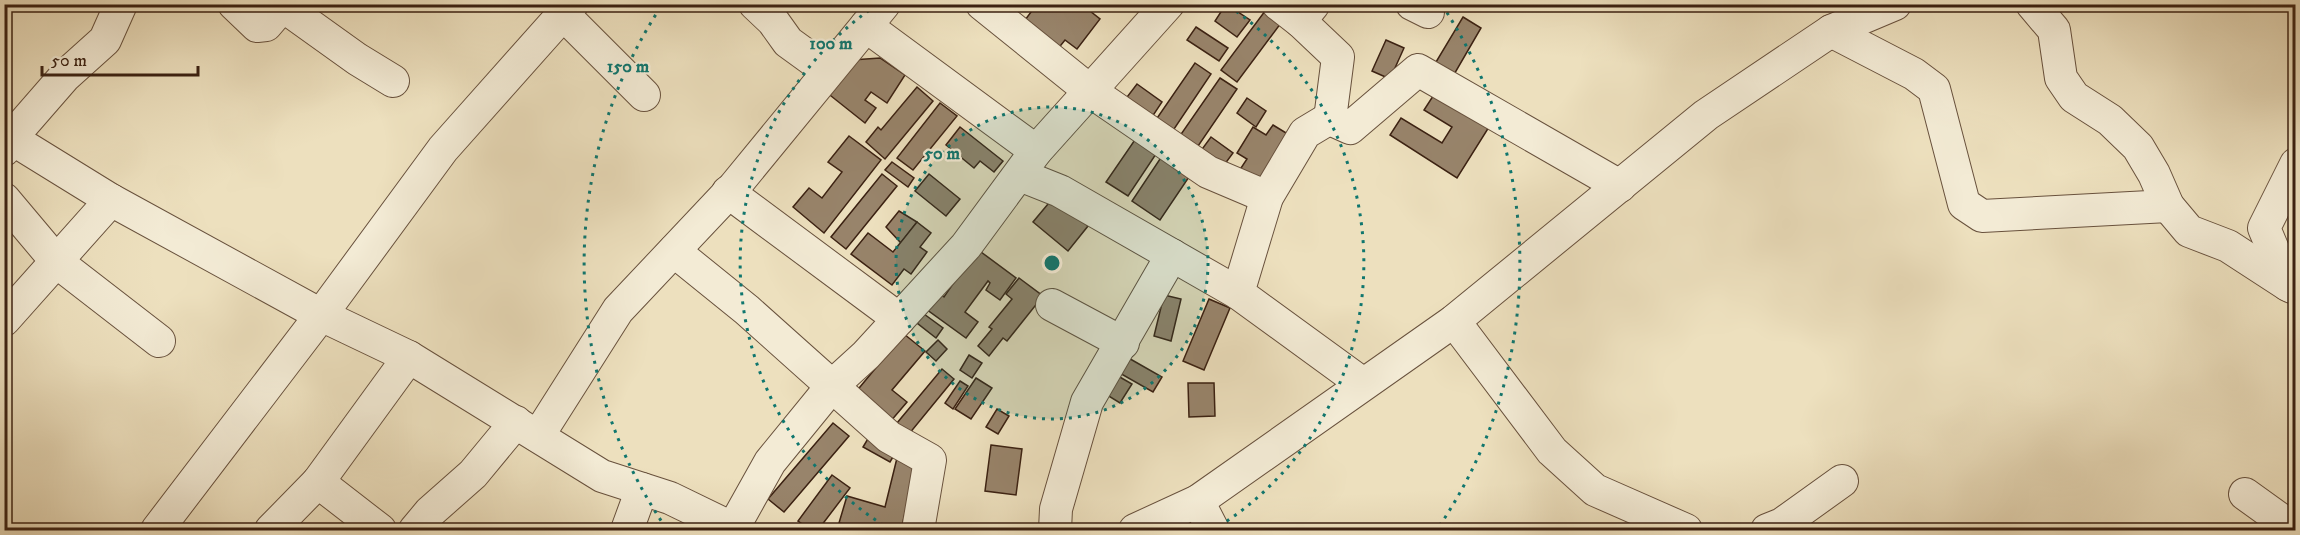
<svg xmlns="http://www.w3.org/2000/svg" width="2300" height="535" font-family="'IM FELL DW Pica',serif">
<rect width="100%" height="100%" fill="#ede0be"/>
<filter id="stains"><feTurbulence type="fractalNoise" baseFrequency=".00333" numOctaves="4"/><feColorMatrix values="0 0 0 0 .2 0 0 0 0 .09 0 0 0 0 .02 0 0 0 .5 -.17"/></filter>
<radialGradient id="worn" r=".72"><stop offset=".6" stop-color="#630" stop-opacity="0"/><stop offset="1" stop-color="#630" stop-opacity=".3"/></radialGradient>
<g fill="#98846b" stroke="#3b2112" stroke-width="1.5">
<polygon points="1037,4 1081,4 1100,19 1077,49 1065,40 1057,50 1022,24"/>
<polygon points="1226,4 1250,20 1237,37 1215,21"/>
<polygon points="1268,7 1284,19 1237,82 1221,70"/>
<polygon points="1463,17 1481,28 1452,78 1433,67"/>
<polygon points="1196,27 1228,48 1219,61 1187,40"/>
<polygon points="1386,40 1404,48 1390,79 1372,71"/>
<polygon points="880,58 905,75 887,103 871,92 865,100 876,108 865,123 826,92 852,60"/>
<polygon points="1195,63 1211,74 1170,135 1153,124"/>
<polygon points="1220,78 1237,89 1194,152 1177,140"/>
<polygon points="1137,84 1162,102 1150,120 1124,101"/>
<polygon points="917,87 933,101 885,159 866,142 878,127 881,130"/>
<polygon points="1435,93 1489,127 1457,178 1390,135 1401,118 1442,143 1452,127 1424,110"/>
<polygon points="1247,98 1266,111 1256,127 1237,113"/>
<polygon points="940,103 957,116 913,170 897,158"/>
<polygon points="1273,125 1296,139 1265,187 1239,171 1247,159 1237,153 1253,127 1266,135"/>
<polygon points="960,127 1003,161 994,172 980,161 974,168 946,145"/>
<polygon points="1141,131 1162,145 1128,196 1106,182"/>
<polygon points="849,136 881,160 824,233 793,207 809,188 822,198 842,172 828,162"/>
<polygon points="1211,137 1233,153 1219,172 1197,156"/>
<polygon points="1166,150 1195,168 1160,220 1132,201"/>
<polygon points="892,162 914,178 908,187 885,170"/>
<polygon points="882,174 897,186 846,249 831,237"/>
<polygon points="929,174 960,199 946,216 915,191"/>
<polygon points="1053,198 1088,226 1068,251 1033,222"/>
<polygon points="899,211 917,222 901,243 886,227"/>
<polygon points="917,222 931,233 920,247 927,252 911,274 904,269 892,285 851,254 868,233 893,252"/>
<polygon points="977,249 1016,278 1000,300 986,290 990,283 988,281 965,312 978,322 966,338 926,309 938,292 944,297"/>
<polygon points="1019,278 1043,296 1007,341 1003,338 989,356 978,346 992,329 989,327 1012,299 1006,294"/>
<polygon points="1164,295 1181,299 1171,341 1154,336"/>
<polygon points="1209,299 1230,308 1204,370 1183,361"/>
<polygon points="924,314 943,328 936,338 917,323"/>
<polygon points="904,334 925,351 892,390 907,402 890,422 855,393"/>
<polygon points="938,340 947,349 936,361 926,352"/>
<polygon points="969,355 982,363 972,378 960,370"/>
<polygon points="1125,356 1162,377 1153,392 1116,371"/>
<polygon points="942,369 954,379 909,434 897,423"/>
<polygon points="1118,376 1132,384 1120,403 1107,395"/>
<polygon points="976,378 992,388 971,419 955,409"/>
<polygon points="960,381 968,386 953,409 945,403"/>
<polygon points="1188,383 1214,383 1215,416 1189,417"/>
<polygon points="997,409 1009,416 998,434 986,427"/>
<polygon points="833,423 849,436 784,512 768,499"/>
<polygon points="869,437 896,452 890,462 863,447"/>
<polygon points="991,445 1022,449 1016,495 985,491"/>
<polygon points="898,454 918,459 901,530 869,530 839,523 847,496 885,507"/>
<polygon points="832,475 850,488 818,530 811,530 798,521"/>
</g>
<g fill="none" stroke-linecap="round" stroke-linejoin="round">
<g stroke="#68513d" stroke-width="34">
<g id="minor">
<polyline points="234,4 257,26 266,25 284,4"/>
<polyline points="755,4 773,21 788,42 828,71"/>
<polyline points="982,4 1090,91 1208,172 1267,197"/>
<polyline points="1278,4 1300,21 1313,5"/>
<polyline points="1412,4 1428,12"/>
<polyline points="2032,4 2054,30 2061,78 2074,97 2110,120 2138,147 2154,174 2168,206 2189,231 2228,246 2288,285"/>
<polyline points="283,6 357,59 393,81"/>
<polyline points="563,14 644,95"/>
<polyline points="1300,21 1338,57 1330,119 1350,128 1418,70 1620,186"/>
<polyline points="866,26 1036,151"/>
<polyline points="1831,31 1914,74 1934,89 1964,204 1982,216 2168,206"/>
<polyline points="1330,118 1305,133 1267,197 1238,293 1363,384"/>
<polyline points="4,134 111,200 321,315 409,357 602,476 670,498 736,530"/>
<polyline points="4,150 11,138 65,76 105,40 121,4"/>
<polyline points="1020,175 1060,191 1238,293"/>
<polyline points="728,192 899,319"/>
<polyline points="4,199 57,262 159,341"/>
<polyline points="674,251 747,310 889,437 930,460 918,530"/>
<polyline points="2292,287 2288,285 2264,228 2296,164"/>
<polyline points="1052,305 1123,343"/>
<polyline points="4,320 111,200"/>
<polyline points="1454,321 1552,451 1595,490 1686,530"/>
<polyline points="538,436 618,310 734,187 884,4"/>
<polyline points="318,482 409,357"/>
<polyline points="2245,494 2295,530"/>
<polyline points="1198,501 1213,530"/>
<polyline points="157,530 321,315 443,149 572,4"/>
<polyline points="271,530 318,482 380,530"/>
<polyline points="415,530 430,512 473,474 516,422"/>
<polyline points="627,530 642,489"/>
<polyline points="732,530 770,462 832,386 866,355 966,246 1036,151 1168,4"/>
<polyline points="1055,530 1056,509 1087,402 1172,255"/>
<polyline points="1135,530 1198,501 1454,321 1706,115 1831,31 1895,4"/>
<polyline points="1767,530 1782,524 1842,481"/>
</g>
</g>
<use href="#minor" stroke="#f3ebd5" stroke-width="32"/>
</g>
<circle cx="1052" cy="263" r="156" fill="#0f766e" fill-opacity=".12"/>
<g fill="none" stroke="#0f766e" stroke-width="3" stroke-dasharray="3 6">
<circle cx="1052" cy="263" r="156"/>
<path d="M891 530A312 312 0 0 1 875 6M1229 6A312 312 0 0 1 1213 530"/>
<path d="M666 528A468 468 0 0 1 662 5M1442 5A468 468 0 0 1 1438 528"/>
</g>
<circle cx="1052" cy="263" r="9" fill="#0f766e" stroke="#f3ebd5" stroke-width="3"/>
<g font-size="18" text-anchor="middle" font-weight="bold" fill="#0f766e" stroke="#f3ebd5" stroke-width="4.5" stroke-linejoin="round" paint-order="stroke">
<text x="831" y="49">100 m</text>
<text x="628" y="72">150 m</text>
<text x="942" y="159">50 m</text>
</g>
<rect width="2300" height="535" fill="none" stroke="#ede0be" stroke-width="24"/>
<rect x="6" y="6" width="2288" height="523" fill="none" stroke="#3b2112" stroke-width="3"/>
<rect x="12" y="12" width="2276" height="511" fill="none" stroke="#3b2112" stroke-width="1.5"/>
<path d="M42 66v9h156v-9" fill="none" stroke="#3b2112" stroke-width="3"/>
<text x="51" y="66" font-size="18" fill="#3b2112" stroke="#f3ebd5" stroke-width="4.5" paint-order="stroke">50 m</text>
<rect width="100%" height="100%" filter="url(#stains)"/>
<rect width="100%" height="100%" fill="url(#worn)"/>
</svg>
